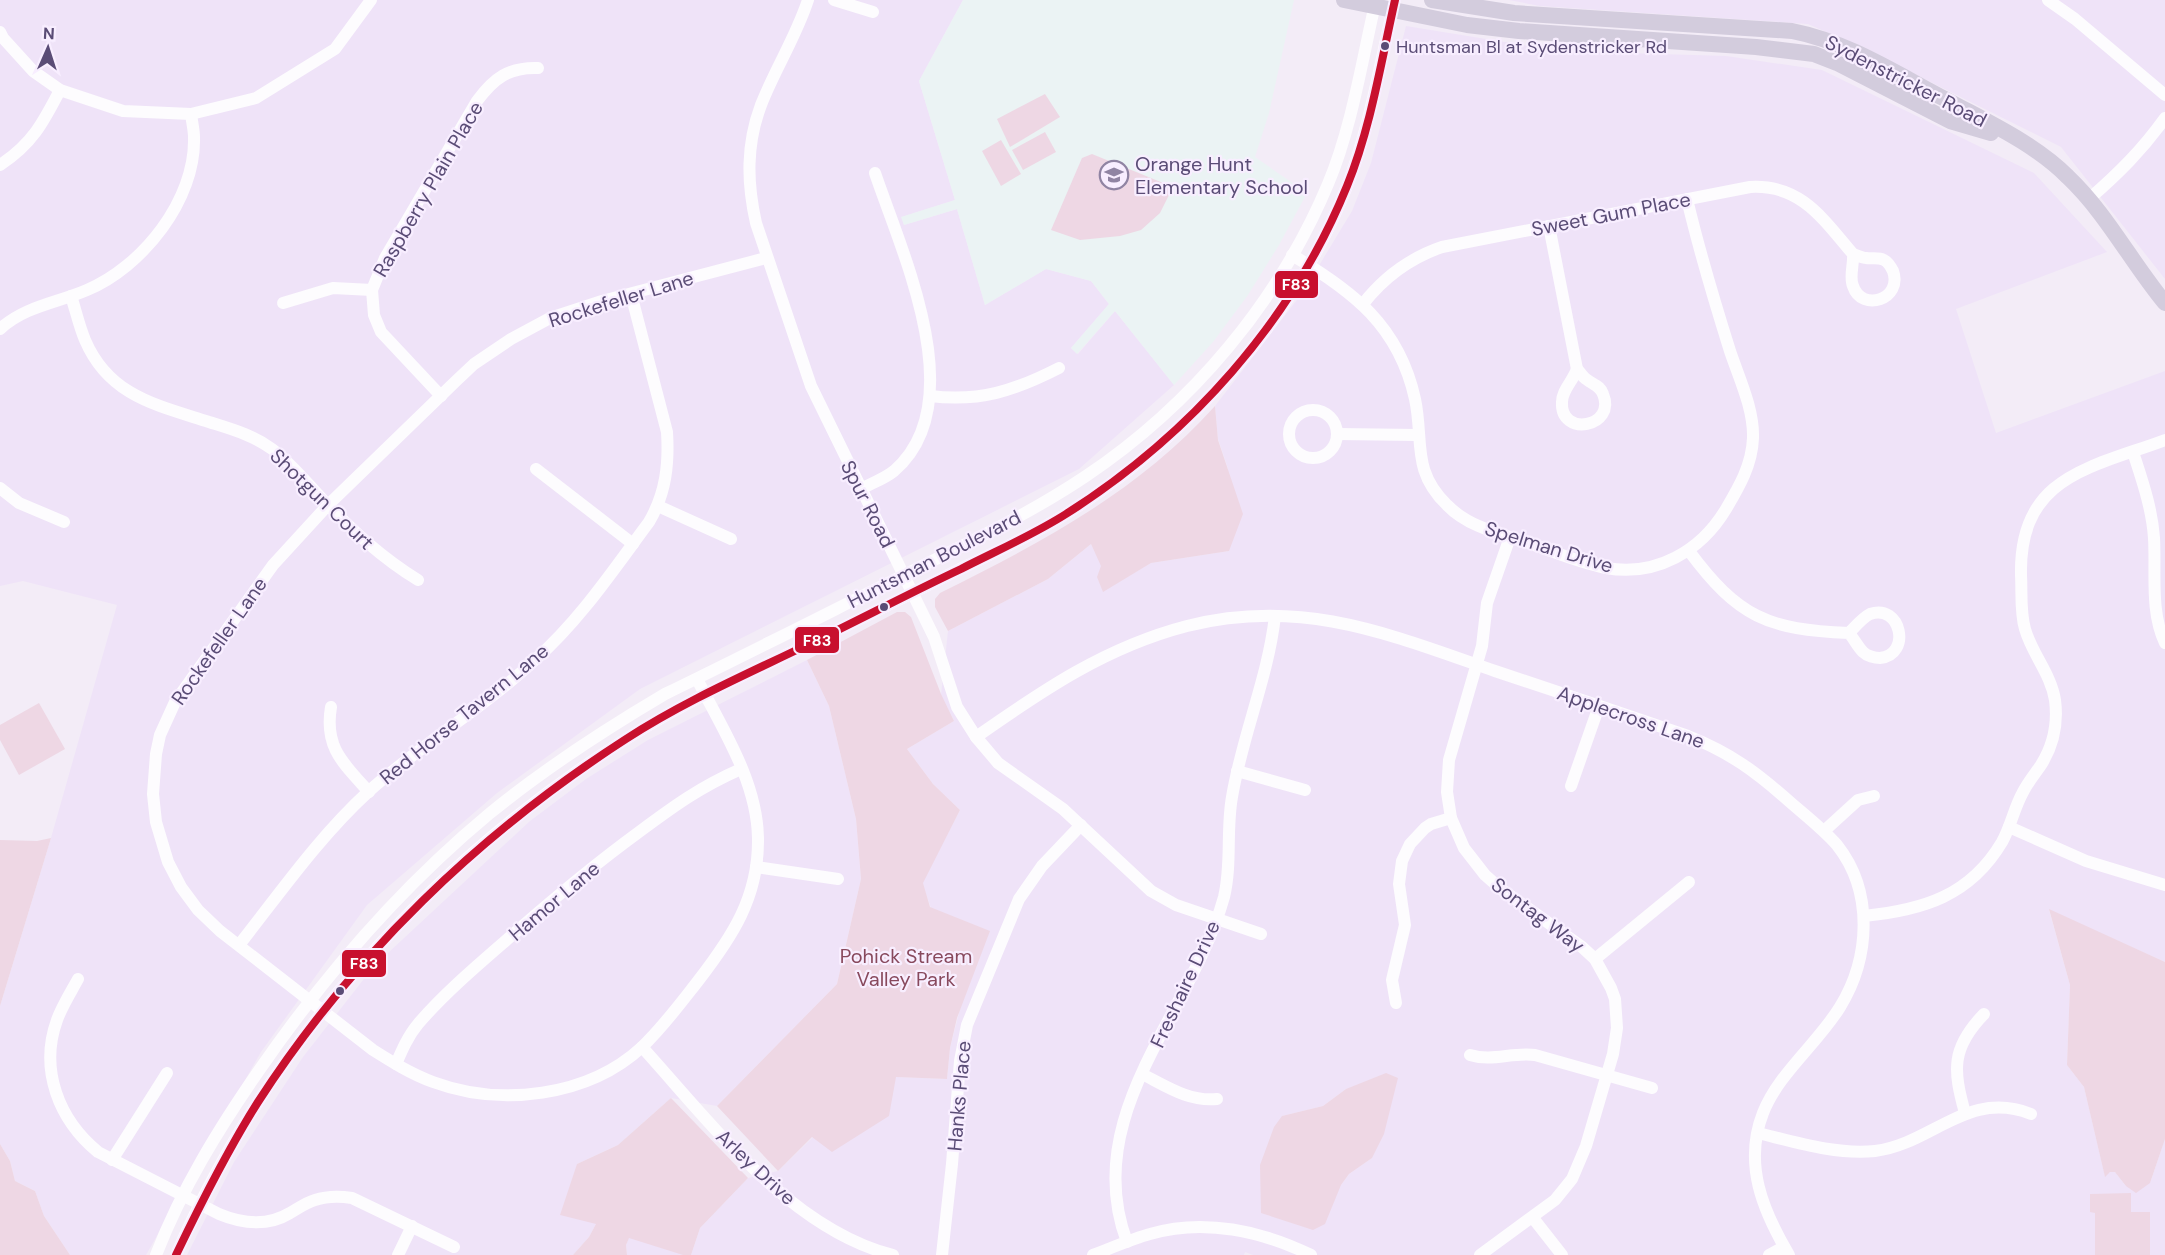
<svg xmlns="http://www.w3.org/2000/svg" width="2165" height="1255" font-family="'DM Sans',sans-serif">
<rect width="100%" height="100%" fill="#f3ecf7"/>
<g fill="#efe3f8" fill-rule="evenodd">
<polygon points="0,0 963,0 919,81 955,200 902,217 904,225 957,209 985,305 1046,269 1091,281 1109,304 1071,348 1078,354 1115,311 1174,385 1079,469 640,689 497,793 367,905 261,1052 146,1255 70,1255 44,1216 35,1191 15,1181 10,1161 0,1144 0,1006 51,838 117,605 23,581 0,586"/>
<polygon points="1509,0 2165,0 2165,279 2061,147 1862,48 1808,24 1540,6"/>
<path d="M1406 26 1560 51 1726 56 1822 70 2034 173 2107 252 1956 309 1996 433 2165 371V962L2049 910 2070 985 2067 1065 2084 1087 2105 1176 2110 1172H2115L2126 1186 2150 1183 2165 1139V1255H1253L1245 1252 1244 1255H691L700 1228 748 1178 778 1171 813 1137 896 1077 947 1079 950 1048 963 997 922 883 960 810 933 784 907 749 954 721 941 695 948 631 1048 579 1091 544 1102 566 1103 591 1151 563 1229 551 1228 469 1218 439 1215 406 1303 292 1352 211 1371 163ZM1346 1089 1372 1158 1349 1174 1341 1185 1282 1116 1323 1106Z"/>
<polygon points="807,660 829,706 856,819 861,879 837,984 717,1106 671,1098 618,1145 577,1164 596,1224 589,1237 573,1255 187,1255 234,1162 303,1057 374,966 530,821 586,779 648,740"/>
<polygon points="629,1237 685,1255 627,1255 626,1245"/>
</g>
<polygon fill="#ebf3f4" points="963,0 1294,0 1269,113 1255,157 1307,193 1279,245 1248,295 1213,342 1174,385 1115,311 1077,354 1071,348 1109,304 1091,281 1046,269 985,305 957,209 904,225 901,217 955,200 919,81"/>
<g fill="#eed7e4">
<polygon points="1045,94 1060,117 1010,147 997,119"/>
<polygon points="1045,132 1056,152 1023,170 1012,150"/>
<polygon points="1001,140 1021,174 1001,186 982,151"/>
<polygon points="1092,154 1173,187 1160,213 1141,230 1120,236 1080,240 1051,230 1082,158"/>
<path d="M1215 406 1218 440 1243 514 1229 551 1151 563 1103 592 1097 577 1101 566 1091 544 1048 579 948 631 935 607V599L940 593C1041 543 1139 491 1215 406Z"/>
<polygon points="897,612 905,612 911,617 941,694 954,721 907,749 933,784 960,810 923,883 930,907 990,931 957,1018 950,1048 947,1079 896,1077 889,1116 832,1152 812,1137 778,1171 717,1106 837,984 861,879 856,819 829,706 807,660"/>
<polygon points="39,703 65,749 19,775 0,740 0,725"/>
<polygon points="51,838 0,1006 0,840 37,841"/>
<polygon points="2049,909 2165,962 2165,1139 2150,1183 2136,1193 2126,1186 2115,1172 2110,1172 2105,1177 2084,1087 2067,1065 2070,985"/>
<polygon points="1386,1073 1398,1078 1384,1134 1372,1158 1349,1174 1341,1185 1325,1224 1313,1230 1261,1213 1260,1165 1274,1127 1282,1116 1323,1106 1346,1089"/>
<polygon points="671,1098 748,1178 700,1228 691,1255 683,1255 629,1238 626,1245 627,1255 573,1255 589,1237 596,1224 560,1215 577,1164 618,1145"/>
<polygon points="0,1144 10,1161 15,1181 35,1191 44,1216 70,1255 0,1255"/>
<polygon points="2131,1193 2131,1212 2150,1212 2150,1255 2095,1255 2095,1213 2090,1212 2090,1194"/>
</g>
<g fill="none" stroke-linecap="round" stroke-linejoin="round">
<g stroke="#fdfcfe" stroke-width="12">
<path d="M808 0C796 37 775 69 761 105 746 145 747 183 756 223L811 386 934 637 957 707 976 737 998 763 1063 809 1151 891 1176 905 1261 934"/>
<polyline points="834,0 873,12"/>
<polyline points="2048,0 2075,19 2165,95"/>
<polyline points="0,32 3,38 33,71 60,90 123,111 191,114 256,98 335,49 371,0"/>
<path d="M0 165C32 144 43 123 60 90"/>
<path d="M2089 199C2119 173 2142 150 2165 118"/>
<polyline points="1549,226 1577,369"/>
<path d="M1292 255C1353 291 1399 326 1415 399 1424 441 1411 470 1447 505 1468 527 1501 534 1529 543 1554 552 1580 563 1606 568 1656 577 1701 551 1726 509 1739 487 1752 465 1753 438 1754 409 1739 378 1730 351 1714 300 1699 250 1687 199"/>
<path d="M71 296C76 311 79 326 85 340 109 396 156 405 209 422 231 429 253 435 272 449 291 463 307 483 324 501 353 531 382 558 418 580"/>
<polyline points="283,303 333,288 372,290"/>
<path d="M1363 304C1384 277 1410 258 1442 247L1750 187C1801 184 1823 219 1853 254 1854 264 1849 277 1853 286 1862 313 1903 299 1893 271 1891 267 1888 262 1884 260 1878 257 1872 259 1866 258 1862 258 1857 255 1853 254"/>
<path d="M0 329C25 306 57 303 87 290 142 267 196 200 194 137 194 130 192 122 191 114"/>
<path d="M1577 369C1580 372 1583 377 1586 379 1593 385 1600 385 1603 394 1617 427 1560 438 1562 402 1562 390 1573 381 1577 369Z"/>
<path d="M441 396 381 332 374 315 372 290 385 258 477 101C494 78 509 67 538 68"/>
<path d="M930 396C980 402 1014 391 1059 368"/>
<circle cx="1313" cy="434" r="24"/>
<polyline points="1337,434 1417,435"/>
<path d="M2133 452C2142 480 2152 508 2154 538 2156 573 2150 611 2165 643"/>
<polyline points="536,469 633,544"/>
<polyline points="0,488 19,503 64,522"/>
<path d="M861 489C872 483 884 479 894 471 973 403 902 253 875 173"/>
<polyline points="658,506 731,539"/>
<path d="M1689 551C1738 617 1768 630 1849 633 1854 639 1858 647 1863 652 1867 656 1875 658 1880 658 1912 655 1901 603 1870 614 1862 618 1855 627 1849 633"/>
<path d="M697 679C722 728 757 781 758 838 759 897 732 937 698 981 680 1004 663 1027 642 1047 588 1097 500 1107 433 1082 411 1074 392 1062 373 1050L220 931 198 910 181 887 168 862 156 822 153 794 156 754 160 735 175 702 273 565 328 505 457 380 474 364 511 339 550 318 602 301 766 258"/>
<path d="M331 707C324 748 344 764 369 792"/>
<path d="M976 737C1043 690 1106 647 1187 626 1301 597 1389 634 1495 671 1559 692 1624 714 1688 736 1731 753 1756 772 1790 802 1806 816 1823 829 1837 845 1874 892 1870 958 1840 1007 1818 1043 1778 1074 1763 1113 1743 1164 1763 1211 1789 1255"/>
<polyline points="1237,771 1305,790"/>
<polyline points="1571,786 1599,706"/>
<polyline points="2009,827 2086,861 2165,885"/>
<polyline points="1824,831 1858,800 1874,796"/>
<polyline points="756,867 838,879"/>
<path d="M1864 916C1923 910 1970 896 2002 842 2011 826 2014 808 2023 792 2028 782 2035 774 2041 765 2053 746 2058 723 2055 700 2051 674 2032 654 2025 629 2020 612 2022 593 2021 575 2019 476 2090 468 2165 440"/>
<path d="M239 945C280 893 319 837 368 792 421 744 484 708 536 659 580 620 614 569 649 522 666 493 669 464 667 432L631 294"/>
<polyline points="1595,959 1689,882"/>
<path d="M78 979C71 992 62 1006 57 1020 39 1070 59 1120 98 1152L219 1214C243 1224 267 1227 290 1213 299 1208 305 1203 315 1200 327 1196 339 1196 352 1198L454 1247"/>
<polyline points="1396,1003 1392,980 1405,925 1399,884 1402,861 1410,844 1425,828 1431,824 1451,818"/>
<path d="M642 1047C710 1122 790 1229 893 1255"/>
<path d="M1470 1055C1492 1062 1512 1052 1535 1055L1652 1088"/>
<path d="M396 1064C402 1050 408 1036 418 1024 446 991 486 958 518 930 558 895 598 862 639 832 674 806 700 787 741 769"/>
<path d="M1142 1074C1166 1086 1189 1102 1217 1099"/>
<path d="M1965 1113C1953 1070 1951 1048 1984 1014"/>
<path d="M1758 1133C1795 1142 1836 1155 1875 1151 1932 1144 1968 1089 2031 1114"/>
<polyline points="112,1160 167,1073"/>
<polyline points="1533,1218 1562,1255"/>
<path d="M1127 1242C1079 1114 1192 1013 1224 897 1232 864 1226 830 1232 797 1242 736 1268 678 1275 616"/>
<path d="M156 1255C182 1188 219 1128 260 1069 325 975 400 888 489 814 544 769 604 730 665 694 741 657 816 619 892 581 957 548 1025 517 1086 476 1192 405 1279 301 1328 184 1352 127 1362 60 1376 0"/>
<path d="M176 1255C268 1044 431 861 626 739 678 706 733 680 788 654 846 626 903 598 960 569 996 552 1032 535 1066 514 1186 439 1295 319 1347 186 1370 127 1380 62 1395 0"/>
<polyline points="398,1255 412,1226"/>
<polyline points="942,1255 952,1164 960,1061 967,1025 1019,899 1042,866 1081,825"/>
<path d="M1093 1255C1112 1248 1131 1239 1150 1234 1204 1218 1262 1231 1311 1255"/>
<polyline points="1480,1255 1555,1200 1572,1179 1586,1146 1613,1054 1617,1028 1615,999 1611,988 1595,959 1582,947 1501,889 1485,875 1464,848 1451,818 1447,792 1449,760 1482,646 1487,603 1510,537"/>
<polyline points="1769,1255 1784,1247"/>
</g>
<g stroke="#d3ccdd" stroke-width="16">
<polyline points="1344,0 1467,25 1519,31 1756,47 1814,54 1837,63 1950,121 1991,133"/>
<path d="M1432 0 1514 13 1792 31C1848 42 1895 73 1945 99 1987 122 2034 143 2068 177 2107 214 2131 262 2165 303"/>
</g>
<g stroke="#f8eeff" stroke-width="12">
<path id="bus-1" d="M176 1255C201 1203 227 1151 258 1102 353 955 480 833 626 739 683 702 745 675 805 646 857 621 908 594 961 569 996 551 1033 535 1066 514 1189 436 1292 322 1347 186 1371 127 1381 62 1395 0"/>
</g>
<use href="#bus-1" stroke="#c8102e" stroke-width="8"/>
</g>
<defs>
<g id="school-ring" transform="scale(1.5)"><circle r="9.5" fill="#f8eeff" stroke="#9084a3" stroke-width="1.5"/><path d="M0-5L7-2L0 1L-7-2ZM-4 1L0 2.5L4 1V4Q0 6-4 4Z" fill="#9084a3"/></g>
</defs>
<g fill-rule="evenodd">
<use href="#school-ring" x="1114" y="175"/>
</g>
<g fill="#5a4c76" stroke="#f8eeff" stroke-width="2">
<circle cx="1385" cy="46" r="5"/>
<circle cx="884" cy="607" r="5"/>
<circle cx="340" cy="991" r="5"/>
</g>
<g text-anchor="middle" stroke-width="4.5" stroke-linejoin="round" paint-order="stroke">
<g font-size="18" fill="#5a4c76" stroke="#f8eeff" text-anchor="start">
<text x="1396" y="53">Huntsman Bl at Sydenstricker Rd</text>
</g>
<g font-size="20" fill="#5a4c76" stroke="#f8eeff">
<text transform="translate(1906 81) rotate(27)" y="7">Sydenstricker Road</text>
<text transform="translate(428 189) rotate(-60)" y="7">Raspberry Plain Place</text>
<text transform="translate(1611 214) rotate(-11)" y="7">Sweet Gum Place</text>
<text transform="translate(621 299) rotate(-17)" y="7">Rockefeller Lane</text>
<text transform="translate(322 499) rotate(44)" y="7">Shotgun Court</text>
<text transform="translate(868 504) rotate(63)" y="7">Spur Road</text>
<text transform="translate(1549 547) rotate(17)" y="7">Spelman Drive</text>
<text transform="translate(934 559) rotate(-27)" y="7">Huntsman Boulevard</text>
<text transform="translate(219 641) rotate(-55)" y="7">Rockefeller Lane</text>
<text transform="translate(464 714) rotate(-39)" y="7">Red Horse Tavern Lane</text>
<text transform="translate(1631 717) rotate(19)" y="7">Applecross Lane</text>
<text transform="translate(554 901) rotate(-40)" y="7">Hamor Lane</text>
<text transform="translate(1538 915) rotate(37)" y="7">Sontag Way</text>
<text transform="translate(1185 984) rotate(-65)" y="7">Freshaire Drive</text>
<text transform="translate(959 1096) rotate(-85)" y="7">Hanks Place</text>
<text transform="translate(756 1167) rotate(43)" y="7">Arley Drive</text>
</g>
<g font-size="20" fill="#5a4c76" stroke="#f8eeff" text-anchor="start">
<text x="1135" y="171">Orange Hunt<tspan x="1135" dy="23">Elementary School</tspan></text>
</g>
<g font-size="20" fill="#88495d" stroke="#f8eeff">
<text x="906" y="963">Pohick Stream<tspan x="906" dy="23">Valley Park</tspan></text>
</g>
</g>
<g stroke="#f8eeff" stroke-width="2">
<rect x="1274" y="270" width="45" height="29" rx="6" fill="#c8102e"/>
<rect x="794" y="626" width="46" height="28" rx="6" fill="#c8102e"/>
<rect x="341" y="949" width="46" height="29" rx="6" fill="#c8102e"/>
</g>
<g font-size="16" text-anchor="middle" font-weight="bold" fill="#fff">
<text x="1296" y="290">F83</text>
<text x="817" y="646">F83</text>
<text x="364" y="969">F83</text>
</g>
<g transform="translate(48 48) rotate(3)" stroke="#f8eeff" stroke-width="4.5" paint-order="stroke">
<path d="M0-4.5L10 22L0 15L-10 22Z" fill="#5a4c76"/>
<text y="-9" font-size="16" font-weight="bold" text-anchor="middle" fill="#5a4c76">N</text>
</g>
</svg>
